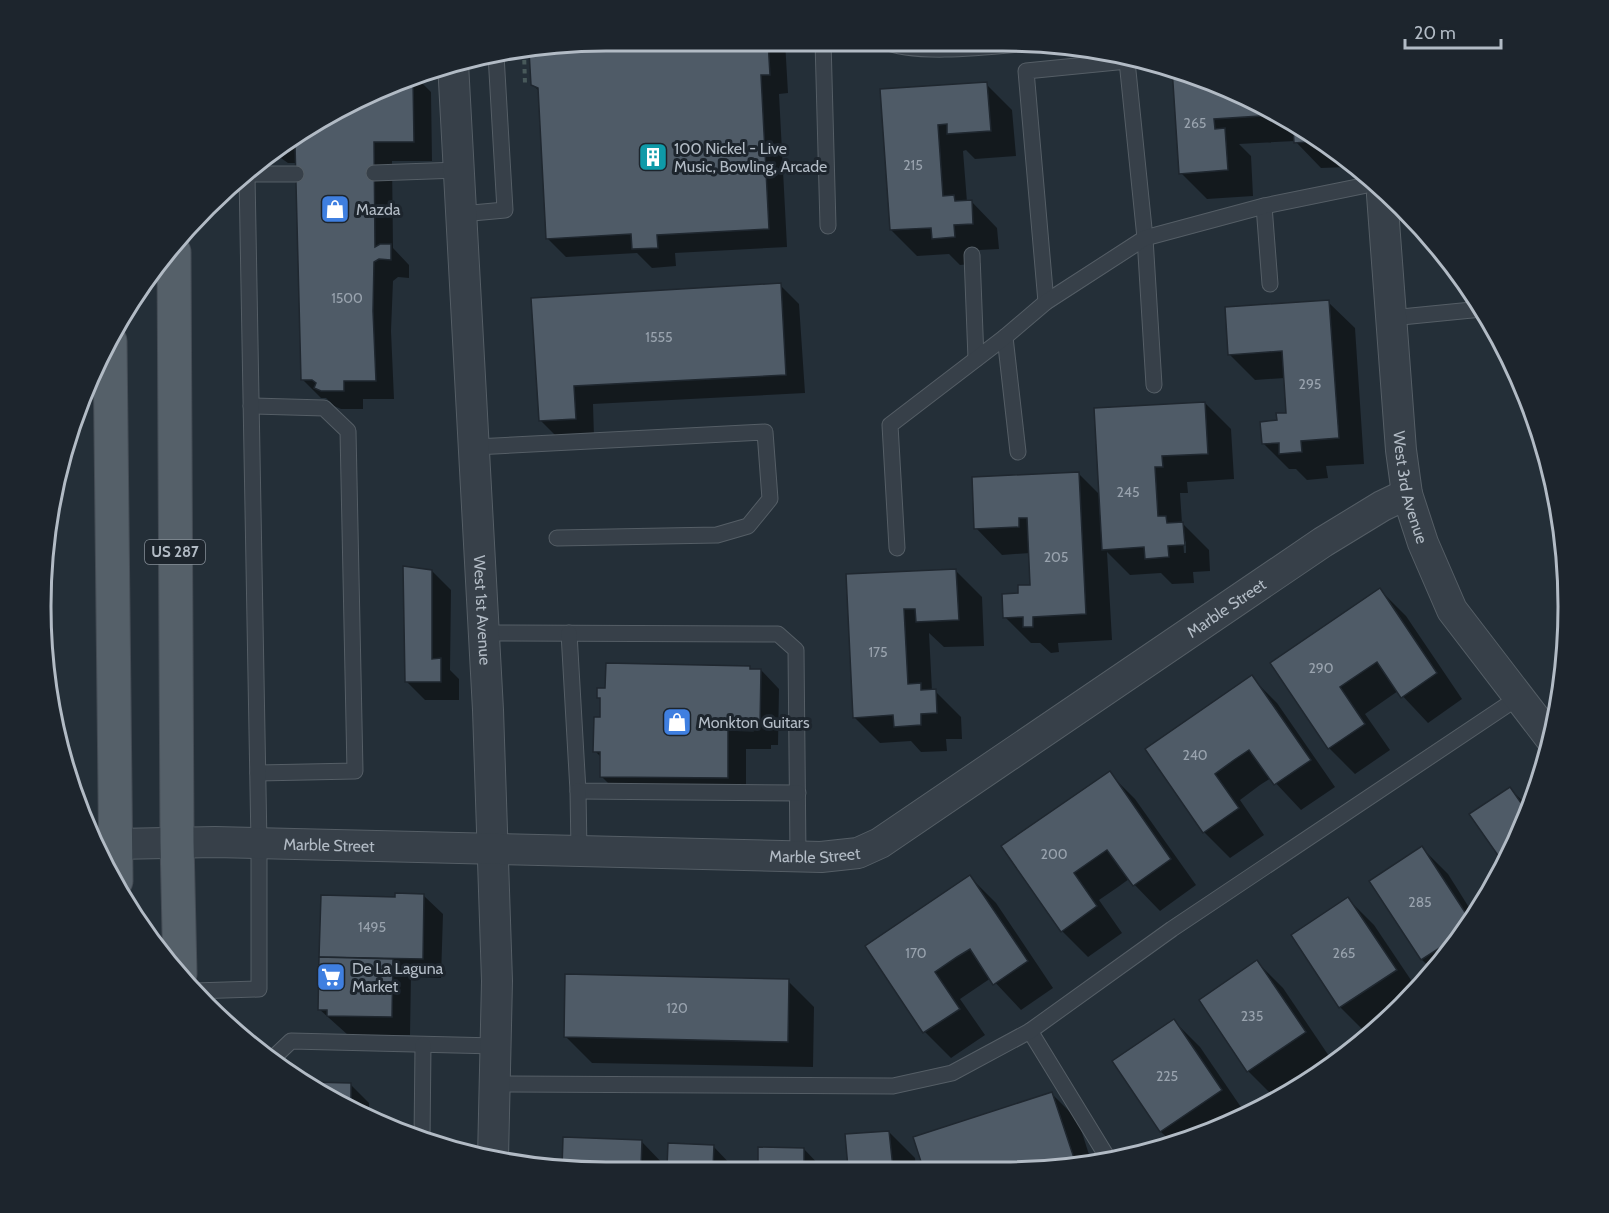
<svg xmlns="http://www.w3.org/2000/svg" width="1609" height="1213" font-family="Cabin,sans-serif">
<rect width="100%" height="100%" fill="#242f38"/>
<g fill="#0007" fill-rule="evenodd">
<polygon points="606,40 785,41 788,93 779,94 787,247 675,253 676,266 652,268 637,253 566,257 547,238 539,91 532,84 530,51"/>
<polygon points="1174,69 1253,99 1347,157 1348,167 1321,168 1295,141 1239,144 1251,156 1253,196 1207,199 1181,173"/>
<polygon points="417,78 431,92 432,161 392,161 393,248 409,265 409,278 398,277 393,281 391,331 394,399 363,399 363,409 341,409 334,406 326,398 321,398 302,379 297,163 288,163 275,154 323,117"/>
<polygon points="986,84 1012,110 1016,156 975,159 966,150 963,151 967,202 971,201 997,228 999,249 979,250 981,263 960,265 949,254 917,256 891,230 881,91"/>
<polygon points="780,285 799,304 805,393 593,404 594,437 559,439 540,420 533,300"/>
<polygon points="1328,302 1355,328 1364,464 1326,466 1328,478 1307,480 1296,469 1289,469 1263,443 1279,422 1288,414 1285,378 1255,380 1229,354"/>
<path d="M1205 403 1231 429 1234 479 1187 482 1188 493H1180L1182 523 1209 550 1210 571 1193 572 1194 583 1172 584 1161 573 1130 575 1107 552 1112 640 1058 643 1059 652 1051 653 1040 643H1031L1005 617 1019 594 1032 587 1030 553 1002 555 976 528 1079 474 1101 496ZM1183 539 1186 542V553H1184Z"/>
<polygon points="432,571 451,590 450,670 459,679 459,700 425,700 406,681"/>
<polygon points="956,571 982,597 984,646 944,647 929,633 932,691 935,691 961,717 962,739 946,739 947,751 921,752 911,741 880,743 854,717 848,576"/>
<polygon points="1380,590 1406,616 1462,699 1428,723 1398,691 1365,714 1390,750 1355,774 1329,748 1272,663"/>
<polygon points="749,667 752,670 761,670 779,689 778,745 771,745 771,749 746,749 746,797 620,795 601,776 602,758 595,751 601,718 601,700 598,697"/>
<polygon points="1251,677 1277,703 1335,787 1301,810 1271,778 1260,785 1240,800 1264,835 1230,858 1204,832 1147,749"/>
<polygon points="1109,773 1135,799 1196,885 1160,911 1129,879 1118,887 1099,900 1122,933 1088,957 1062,931 1003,847"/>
<polygon points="1510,789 1530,808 1526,823"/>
<polygon points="1422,848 1448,874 1475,917 1433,970 1422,960 1371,881"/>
<polygon points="970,877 996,903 1053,988 1021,1010 991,978 960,999 985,1035 951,1058 925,1032 867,947"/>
<polygon points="424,896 443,914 441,978 411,977 410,1035 348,1035 319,1009 322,897 397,899"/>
<polygon points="1348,899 1374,925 1417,989 1403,1006 1366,1033 1340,1007"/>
<polygon points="1257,962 1283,988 1331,1059 1274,1097 1248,1071"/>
<polygon points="788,981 814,1007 813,1067 592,1063 566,1037"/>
<polygon points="1174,1021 1200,1047 1245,1113 1185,1142 1175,1145 1161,1132 1114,1061"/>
<polygon points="310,1084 350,1084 369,1103 369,1115 310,1086"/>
<polygon points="1052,1094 1078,1120 1092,1164 1076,1168 924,1168"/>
<polygon points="889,1132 915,1158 916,1168 850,1168"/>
<polygon points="642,1142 667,1168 563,1168"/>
<polygon points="713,1146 734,1168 668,1168"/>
<polygon points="804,1149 822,1168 759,1168"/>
</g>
<g fill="#4f5b67" stroke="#1f272f" stroke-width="1.5">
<polygon points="606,40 768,41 770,75 761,75 769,229 657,235 658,248 632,249 631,234 546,239 538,88 531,85 529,51"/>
<polygon points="1172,68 1253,99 1278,115 1214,119 1215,129 1225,128 1228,170 1179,174"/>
<polygon points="413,79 414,142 374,142 375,247 380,244 391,244 391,260 379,259 374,262 373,311 376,381 344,381 344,391 321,391 314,388 316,383 312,380 301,380 295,144 287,145 323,117"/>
<polygon points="987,82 991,131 947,134 947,124 938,125 943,196 954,195 955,201 972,200 973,224 954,225 955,237 932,239 931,228 890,230 880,89"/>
<polygon points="1284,118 1321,141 1294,143 1293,125 1285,126"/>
<polygon points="781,283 786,375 574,386 576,419 539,421 531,298"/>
<polygon points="1329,300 1339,438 1301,441 1302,452 1279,454 1279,443 1262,444 1260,422 1277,420 1276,413 1286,413 1282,351 1228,355 1225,307"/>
<polygon points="1205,402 1208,454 1162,456 1163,467 1155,467 1158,516 1166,516 1167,523 1183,522 1185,545 1168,546 1169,557 1145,559 1144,547 1102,550 1094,408"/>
<polygon points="1079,472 1086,614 1033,617 1033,627 1023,627 1023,617 1003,618 1002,594 1018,593 1018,585 1030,585 1027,518 1019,518 1019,527 974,529 972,477"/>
<polygon points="403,566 432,570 432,659 441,658 441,682 405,682"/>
<polygon points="956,569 959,620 916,622 915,609 904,609 908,684 921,683 921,690 936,689 937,713 921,714 921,725 894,727 893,715 853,718 846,574"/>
<polygon points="1380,588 1437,673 1401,698 1377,662 1340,687 1365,724 1328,749 1270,663"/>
<polygon points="606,663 750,666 750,669 761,669 760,727 753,727 753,731 728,730 728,778 600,777 600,752 593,752 594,717 600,717 600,698 597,698 597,688 605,688"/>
<polygon points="1252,675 1311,760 1274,785 1249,750 1234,760 1215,774 1239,808 1203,833 1145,749"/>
<polygon points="1110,771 1171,859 1133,886 1107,850 1091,861 1074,873 1097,906 1061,932 1001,846"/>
<polygon points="1510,787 1528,813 1526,823 1504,864 1469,814"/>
<polygon points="1422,846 1472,923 1463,933 1421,960 1369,881"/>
<polygon points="970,875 1028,961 993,985 970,949 957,957 935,972 960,1009 923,1033 865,946"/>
<polygon points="395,893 424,894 423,959 319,957 321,895 395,897"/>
<polygon points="1348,897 1397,970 1339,1008 1291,935"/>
<polygon points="319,957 393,959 392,1017 327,1016 327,1010 318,1010"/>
<polygon points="1257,960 1306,1032 1247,1072 1199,1000"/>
<polygon points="565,974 789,979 788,1042 564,1037"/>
<polygon points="1174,1019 1222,1090 1160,1132 1112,1061"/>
<polygon points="309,1082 351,1083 351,1106 309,1085"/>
<polygon points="1052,1092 1077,1167 1052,1168 1050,1162 1031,1168 923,1168 913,1137"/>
<polygon points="889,1131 893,1168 848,1168 845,1134"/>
<polygon points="563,1137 642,1140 641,1168 562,1168"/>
<polygon points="668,1143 714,1145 713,1168 667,1168"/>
<polygon points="758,1147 804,1148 804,1168 758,1168"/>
</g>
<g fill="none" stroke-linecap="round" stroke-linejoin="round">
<g stroke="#555e66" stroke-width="17">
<g id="lane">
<polyline points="823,41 828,226"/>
<path d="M884 41C918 57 1001 45 1041 42"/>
<polyline points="374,173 459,170"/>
<polyline points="248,174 296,174"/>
<polyline points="1264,206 1270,284"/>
<polyline points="461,214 505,210 496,55"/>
<polyline points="972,255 976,359"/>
<polyline points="1046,302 1026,71 1127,61 1145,238 1154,385"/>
<polyline points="1391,318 1482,309"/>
<polyline points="1005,337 1018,452"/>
<polyline points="251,406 324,408 348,431 355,771 258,773"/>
<polyline points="475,447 765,432 770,499 748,526 717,535 557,538"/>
<polyline points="897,548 890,425 1005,337 1046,302 1145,238 1264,206 1372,184"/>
<polyline points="484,633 778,634 796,650 798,856"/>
<polyline points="569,633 578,791 798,793"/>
<polyline points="578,791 579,851"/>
<polyline points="194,991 259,989 259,844 247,175"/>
<polyline points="1030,1031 1109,1160"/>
<polyline points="271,1060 291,1041 496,1046"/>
<polyline points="495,1084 893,1086 952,1073 1030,1031 1172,929 1519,697"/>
<polyline points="422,1141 423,1045"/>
</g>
</g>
<g stroke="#555e66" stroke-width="32">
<g id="street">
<path id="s1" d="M453 63 488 710 497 981 493 1158"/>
<path id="s2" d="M1382 195 1401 450 1407 494 1423 543 1452 610 1551 739"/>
<path id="s3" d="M116 844 215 842 821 857 858 853 880 843 1323 542 1382 506 1407 494"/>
</g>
</g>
<g stroke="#444c55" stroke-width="35">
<g id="primary">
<polyline points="174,252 177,842 180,974"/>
<polyline points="110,341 116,881"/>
</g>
</g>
<polyline stroke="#48595a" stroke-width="4" stroke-dasharray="4.5 4.5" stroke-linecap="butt" points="524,51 525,84"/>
<use href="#lane" stroke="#374049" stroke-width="15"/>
<use href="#street" stroke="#374049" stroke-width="30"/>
<use href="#primary" stroke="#556069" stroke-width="33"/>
</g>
<defs>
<g id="building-square" transform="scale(1.5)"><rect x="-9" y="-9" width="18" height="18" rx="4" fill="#0f9aa8" stroke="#1d252d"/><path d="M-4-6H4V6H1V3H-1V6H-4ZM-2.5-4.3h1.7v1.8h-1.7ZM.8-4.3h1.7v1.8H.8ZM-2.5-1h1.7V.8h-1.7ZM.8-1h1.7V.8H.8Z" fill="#fff"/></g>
<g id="shop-square" transform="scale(1.5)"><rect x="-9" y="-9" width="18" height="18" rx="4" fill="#3f7fe0" stroke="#1d252d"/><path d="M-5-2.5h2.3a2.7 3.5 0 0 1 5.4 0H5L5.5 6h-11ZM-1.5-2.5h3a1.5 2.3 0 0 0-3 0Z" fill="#fff"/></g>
<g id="supermarket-square" transform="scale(1.5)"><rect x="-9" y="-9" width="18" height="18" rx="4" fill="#3f7fe0" stroke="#1d252d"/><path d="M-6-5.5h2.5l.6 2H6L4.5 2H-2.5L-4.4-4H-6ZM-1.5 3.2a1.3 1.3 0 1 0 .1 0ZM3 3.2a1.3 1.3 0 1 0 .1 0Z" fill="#fff"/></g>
</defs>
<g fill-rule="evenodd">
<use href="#building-square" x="653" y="157"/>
<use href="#shop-square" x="335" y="209"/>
<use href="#shop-square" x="677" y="722"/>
<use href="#supermarket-square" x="331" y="977"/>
</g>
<g text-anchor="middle" stroke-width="6" stroke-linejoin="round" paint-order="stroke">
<g font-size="14" fill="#99a3ae">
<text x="1195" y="128">265</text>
<text x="913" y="170">215</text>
<text x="347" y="303">1500</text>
<text x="659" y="342">1555</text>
<text x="1310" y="389">295</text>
<text x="1128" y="497">245</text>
<text x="1056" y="562">205</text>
<text x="878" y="657">175</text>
<text x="1321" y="673">290</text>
<text x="1195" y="760">240</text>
<text x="1054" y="859">200</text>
<text x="1420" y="907">285</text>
<text x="372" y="932">1495</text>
<text x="916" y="958">170</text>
<text x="1344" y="958">265</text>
<text x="677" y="1013">120</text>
<text x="1252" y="1021">235</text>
<text x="1167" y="1081">225</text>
</g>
<rect fill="#1d252d" stroke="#858e97" stroke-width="1.5" x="145" y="540" width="60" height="24" rx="4.5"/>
<g font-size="15" font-weight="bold" fill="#b2bbc5">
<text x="175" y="557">US 287</text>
</g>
<g font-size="16" fill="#b2bbc5" stroke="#1d252d" text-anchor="start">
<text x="674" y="154">100 Nickel - Live<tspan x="674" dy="18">Music, Bowling, Arcade</tspan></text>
<text x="356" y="215">Mazda</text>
<text x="698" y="728">Monkton Guitars</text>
<text x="352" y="974">De La Laguna<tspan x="352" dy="18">Market</tspan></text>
</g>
<g font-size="16" fill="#b2bbc5" stroke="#1d252d">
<text dy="6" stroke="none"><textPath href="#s2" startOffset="294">West 3rd Avenue</textPath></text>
<text dy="6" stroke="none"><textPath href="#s3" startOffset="1185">Marble Street</textPath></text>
<text dy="6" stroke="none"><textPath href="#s1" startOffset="548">West 1st Avenue</textPath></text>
<text dy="6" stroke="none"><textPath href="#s3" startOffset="213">Marble Street</textPath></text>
<text dy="6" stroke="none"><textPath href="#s3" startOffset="699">Marble Street</textPath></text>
</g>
</g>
<path d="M0 0H1609V1213H0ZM606 51H1003A555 555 0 0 1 1558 606V607A555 555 0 0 1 1003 1162H606A555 555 0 0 1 51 607V606A555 555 0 0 1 606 51Z" fill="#1d252d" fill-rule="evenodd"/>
<path fill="none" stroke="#b2bbc5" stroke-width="3" d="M606 51H1003A555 555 0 0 1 1558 606V607A555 555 0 0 1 1003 1162H606A555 555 0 0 1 51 607V606A555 555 0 0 1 606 51Z"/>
<path d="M1405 39v9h96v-9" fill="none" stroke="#b2bbc5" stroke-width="3"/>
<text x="1414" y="39" font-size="18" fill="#b2bbc5" stroke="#1d252d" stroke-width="4.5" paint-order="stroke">20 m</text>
</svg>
